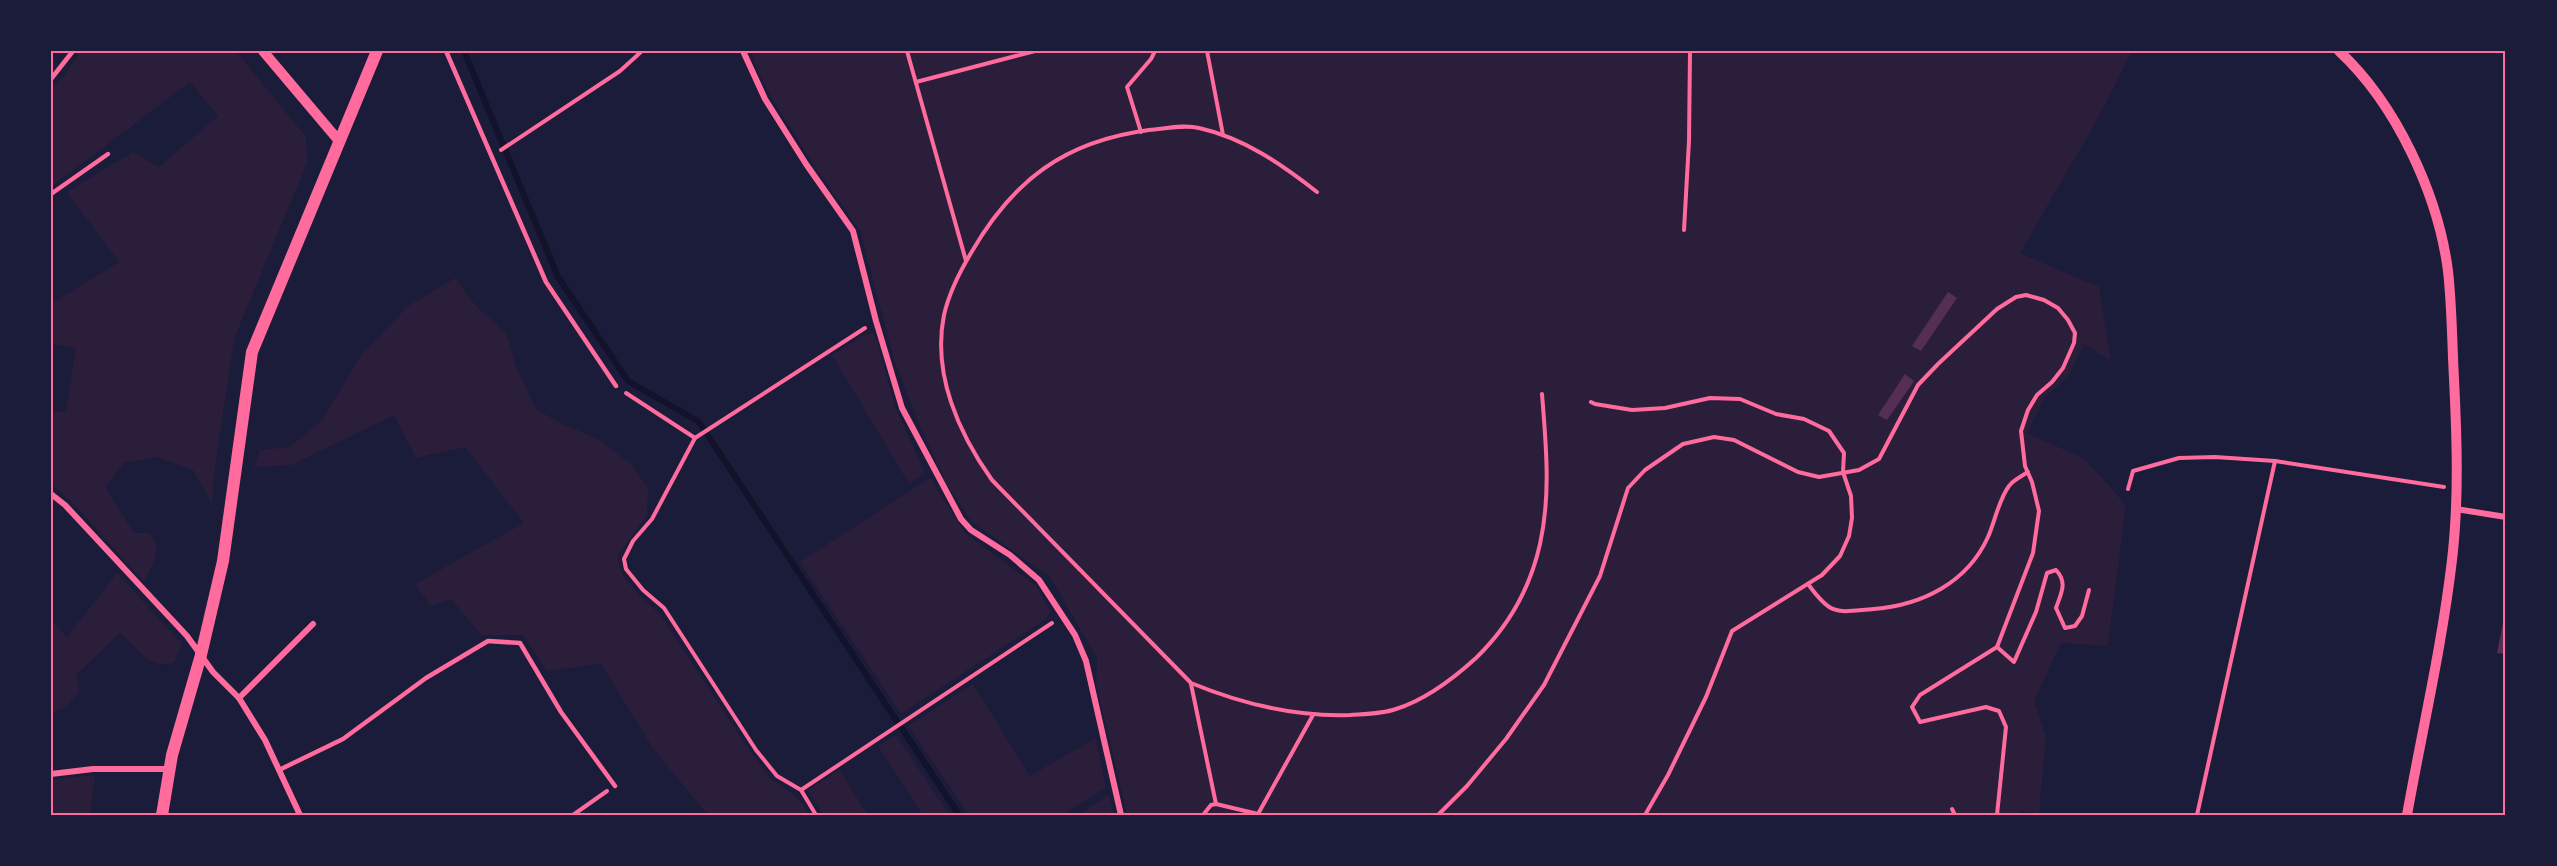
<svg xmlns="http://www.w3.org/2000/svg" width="2557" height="866" font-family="'Playfair Display',serif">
<rect width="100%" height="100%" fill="#1b1b3a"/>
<g fill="#2a1e3b">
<polygon points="81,51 236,51 306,137 307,163 234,339 214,474 212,504 193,470 156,457 124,463 105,487 134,533 148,533 157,544 153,564 144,582 71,501 51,484 51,413 66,411 76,348 51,344 51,304 119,262 67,192 133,152 159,167 218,116 190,82 51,187 51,90 63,77"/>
<polygon points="751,51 2132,51 2097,120 2020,253 2099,287 2111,361 2084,344 2068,377 2045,397 2027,433 2085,459 2126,505 2108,646 2061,643 2034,701 2046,737 2039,813 2019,811 2017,815 1127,815 1096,683 1097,659 1051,578 971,521 948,487 920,426 895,363 860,231 813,164 772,98 758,72"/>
<polygon points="455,278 476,306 506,333 516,367 536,409 562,424 598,439 631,464 648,488 647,515 617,557 622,574 638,594 660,614 751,753 771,779 790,792 804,805 810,815 708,815 654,750 601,664 547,671 523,635 481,635 451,599 431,606 415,584 524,523 465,447 416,458 394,415 292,465 254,467 260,450 290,447 323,419 362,354 408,306"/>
<polygon points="866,334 873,334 877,340 895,407 925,473 909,484 832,355"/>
<polygon points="930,478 965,533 1036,586 1051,611 1047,618 901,714 800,562"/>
<path d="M117 573 182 644 174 662C150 672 137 647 120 633L77 674 79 692 66 707 51 713V621L67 637Z"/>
<polygon points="973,684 1030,776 1095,738 1106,787 1062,815 969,815 908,726"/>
<polygon points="896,735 949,815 923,815 878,746"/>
<polygon points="839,770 868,815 823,815 808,791"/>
<polygon points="95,775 90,815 51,815 51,780"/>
<polygon points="1109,795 1114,815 1078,815"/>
</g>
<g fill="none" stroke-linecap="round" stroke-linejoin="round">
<polyline stroke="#12122b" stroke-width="6" points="464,51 558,277 628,381 699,422 959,815"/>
</g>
<g fill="#542f53">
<polygon points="1948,292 1957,298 1921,351 1912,346"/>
<polygon points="1905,374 1914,381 1887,420 1878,415"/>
<polygon points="2505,612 2506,612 2506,654 2497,653"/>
</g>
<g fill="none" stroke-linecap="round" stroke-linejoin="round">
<g stroke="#ff6b9d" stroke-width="4">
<polyline points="907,51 966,261"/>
<polyline points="1207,51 1223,135"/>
<polyline points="916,82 1035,51"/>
<polyline points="1141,132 1127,87 1151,59 1155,51"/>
<polyline points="501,150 620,71 642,51"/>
<path d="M1317 192C1281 164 1244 138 1199 128 1184 124 1164 129 1149 130 1065 141 1013 180 971 253 959 273 949 293 944 315 932 374 959 434 992 480L1191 683C1242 704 1294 717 1350 715 1365 714 1382 714 1396 709 1425 700 1454 678 1476 658 1509 626 1530 589 1540 544 1551 495 1546 444 1542 394"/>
<polyline points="1684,230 1689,141 1690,51"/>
<polyline points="626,393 695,438"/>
<polyline points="1591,402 1595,404 1632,410 1665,408 1710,398 1740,399 1776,414 1804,419 1829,431 1844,453 1843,472 1851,496 1852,518 1849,536 1840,556 1822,575 1732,631 1706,697 1668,775 1645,815"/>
<polyline points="2128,489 2133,471 2179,458 2215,457 2275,461 2444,487"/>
<path d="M1808 584C1832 617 1836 612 1874 609 1922 605 1967 583 1988 537 1995 521 1999 499 2009 486 2013 480 2022 476 2028 472"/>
<path d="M1997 647 2014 662 2036 612 2047 573 2056 570C2068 583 2061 593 2056 608L2065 628 2075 626 2082 616 2089 590"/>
<polyline points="1191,684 1216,804"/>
<polyline points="801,790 1052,623"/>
<polyline points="1952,809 1955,815"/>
<polyline points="1258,814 1313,715"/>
<polyline points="573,815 607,791"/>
<polyline points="816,815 801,790 777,776 756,750 664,608 643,590 626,569 624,559 633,541 652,519 695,438 865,328"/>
<polyline points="1203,815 1211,805 1216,804 1258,814"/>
<polyline points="1438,815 1467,786 1506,739 1544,685 1600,576 1628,488 1645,470 1683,444 1714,437 1734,440 1798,472 1819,477 1859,470 1879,459 1918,385 1938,364 1997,309 2016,297 2026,295 2044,300 2058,308 2068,320 2075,333 2074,343 2063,368 2052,382 2037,395 2028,410 2021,431 2025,466 2032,482 2039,511 2033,553 1997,647 1920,695 1912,707 1920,722 1986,707 1999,711 2006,727 1997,815"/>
<polyline points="2197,815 2275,461"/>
</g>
<g stroke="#ff6b9d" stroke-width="4.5">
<polyline points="446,51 546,282 616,386"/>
<polyline points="51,79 73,51"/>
<polyline points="51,194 108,154"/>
<polyline points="279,770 343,739 426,678 488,641 520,643 561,712 615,786"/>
</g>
<g stroke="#ff6b9d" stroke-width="6">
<polyline points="743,51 765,99 806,164 853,231 876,321 902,408 961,519 971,530 1010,555 1039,580 1075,635 1086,661 1121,815"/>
<polyline points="51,494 65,505 187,636 213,672 239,698 265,740 300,815"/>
<polyline points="2456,509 2506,517"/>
<polyline points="239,698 313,624"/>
<polyline points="51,774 93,769 168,769"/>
</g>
<g stroke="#ff6b9d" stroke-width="10">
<polyline points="263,51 339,141"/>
<path d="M2339 51C2396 104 2438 194 2448 271 2452 306 2452 343 2454 379 2457 440 2459 500 2452 560 2442 646 2422 731 2407 815"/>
</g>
<polyline stroke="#ff6b9d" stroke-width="12" points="162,815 172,755 201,655 223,561 252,352 377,51"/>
</g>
<rect width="2557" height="866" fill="none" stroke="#1b1b3a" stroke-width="105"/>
<rect x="52" y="52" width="2452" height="762" fill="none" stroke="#ff6b9d" stroke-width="2"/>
</svg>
